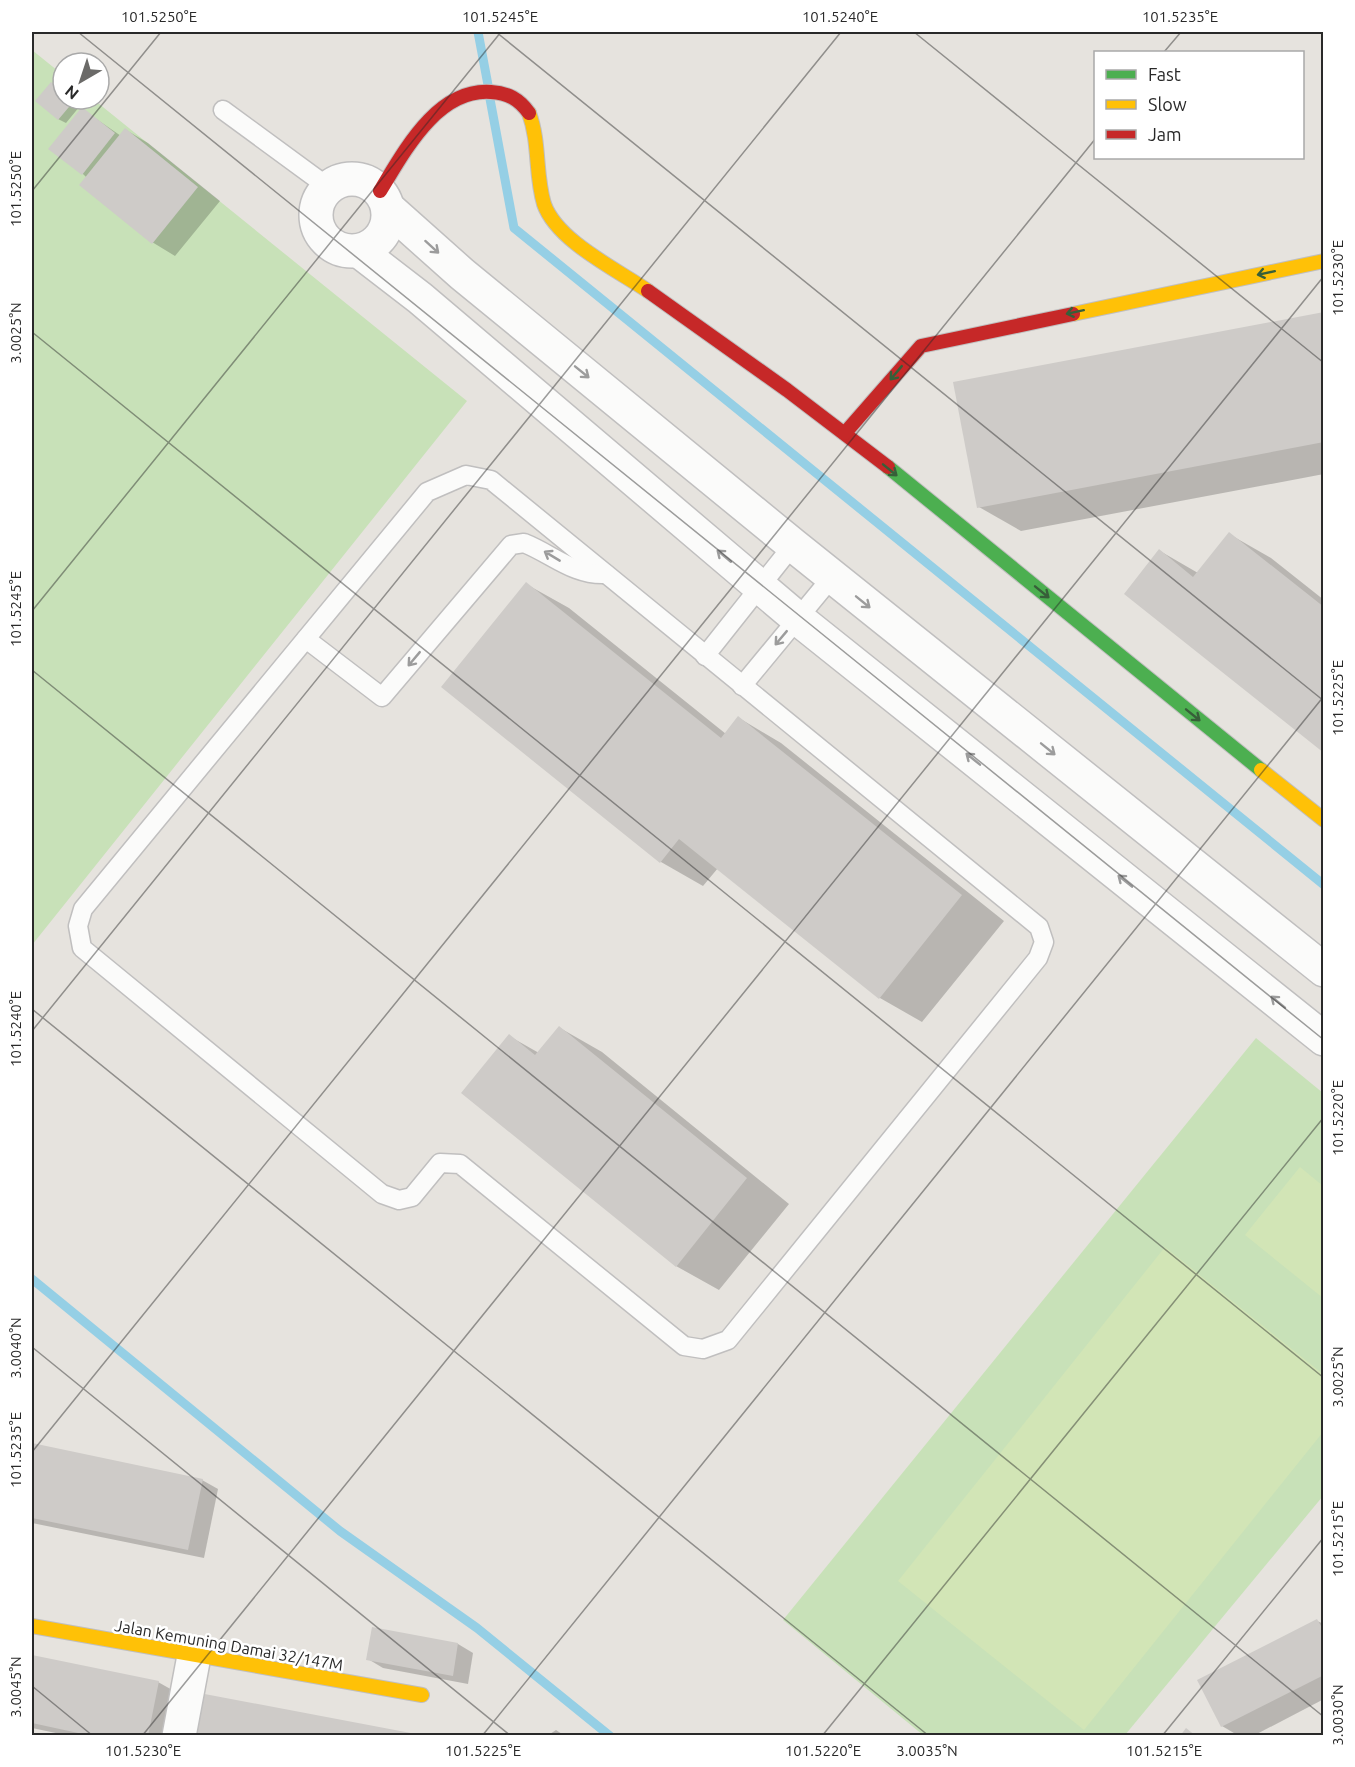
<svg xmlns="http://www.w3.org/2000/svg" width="1355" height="1767" font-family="Ubuntu,sans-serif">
<rect width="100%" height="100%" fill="#e6e3de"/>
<g fill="#c8e1b8">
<polygon points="32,50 63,75 63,99 93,99 467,401 32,945"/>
<polygon points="1256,1038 1323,1093 1323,1496 1125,1735 923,1735 783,1620"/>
</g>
<g fill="#d2e5b6">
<polygon points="1300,1167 1323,1186 1323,1298 1245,1235"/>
<polygon points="1165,1247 1323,1374 1323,1432 1084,1730 898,1581"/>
</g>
<g fill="#0003">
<polygon points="51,84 63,92 63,99 72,99 80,106 66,123 58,119"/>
<polygon points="82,109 121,136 126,130 148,143 220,201 175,256 152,242 83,174"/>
<polygon points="1324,313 1324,474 1021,531 979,507"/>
<polygon points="1229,534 1271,558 1324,600 1324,751 1160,551 1198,573"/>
<polygon points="526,584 569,608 726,734 739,718 781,743 1004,921 922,1022 880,998 718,868 703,886 661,862"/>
<polygon points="560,1028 602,1052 789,1204 719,1290 676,1266 509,1036 539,1053"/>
<polygon points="32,1445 202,1480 218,1489 204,1558 32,1523"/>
<polygon points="1317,1621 1324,1624 1324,1699 1253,1736 1239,1736 1222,1726"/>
<polygon points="373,1628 458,1644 473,1653 468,1684 383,1668 368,1659"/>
<polygon points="32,1657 158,1682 174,1691 165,1736 70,1736 32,1728"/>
<polygon points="556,1730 565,1736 547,1736"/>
</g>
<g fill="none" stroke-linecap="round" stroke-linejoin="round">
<g stroke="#95cfe5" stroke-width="9">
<polyline points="478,32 488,85"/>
<polyline points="490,99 514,228 1324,885"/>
<polyline points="32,1279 340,1531 477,1628 610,1736"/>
</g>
</g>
<g fill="#cecbc8">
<polygon points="51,82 63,92 63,99 74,101 58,120 35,101"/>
<polygon points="82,107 115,133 82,175 48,149"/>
<polygon points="125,128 198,187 152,244 79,185"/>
<polygon points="1324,312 1324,442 977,508 953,382"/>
<polygon points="1229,532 1324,607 1324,753 1124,594 1159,549 1193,577"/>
<polygon points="526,582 721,738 738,716 962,895 879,999 679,839 660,863 441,687"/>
<polygon points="559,1026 747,1178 676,1267 461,1093 509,1034 535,1055"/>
<polygon points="32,1443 203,1479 188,1550 32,1518"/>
<polygon points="1317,1619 1324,1631 1324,1675 1221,1727 1197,1680"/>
<polygon points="372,1627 458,1643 453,1676 366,1660"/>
<polygon points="32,1655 159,1681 148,1736 92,1736 32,1723"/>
<polygon points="194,1692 416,1734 415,1736 187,1736"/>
<polygon points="1186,1728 1196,1736 1180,1736"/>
</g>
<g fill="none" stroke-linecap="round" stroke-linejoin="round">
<g stroke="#c0bfbf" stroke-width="21">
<g id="lane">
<polyline points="223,110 328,187"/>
<polygon points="466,475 491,480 1039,927 1044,942 1038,958 728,1340 703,1349 684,1346 460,1164 440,1163 412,1197 399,1200 382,1194 82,948 78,926 83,909 427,492"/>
<path d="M306 639 382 697 511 545 524 543C552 554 574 576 606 574"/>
<polyline points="705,656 793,545"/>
<polyline points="742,686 832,577"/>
</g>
</g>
<g stroke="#c0bfbf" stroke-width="36">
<g id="street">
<circle cx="352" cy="215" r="36"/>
<polyline points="388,208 462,274 793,545 1324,970"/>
<polyline points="359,251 420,298 797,618 1324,1039"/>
<polyline points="179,1736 194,1656"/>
</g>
</g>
<g stroke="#c0bfbf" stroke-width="16">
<polyline id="fast" points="888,467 1261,770"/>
</g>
<g stroke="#c0bfbf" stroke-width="16">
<g id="slow">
<path d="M529 113C540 143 535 174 544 204 557 241 616 269 648 291"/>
<polyline points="1073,314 1324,261"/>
<polyline points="1261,770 1324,820"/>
<polyline points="32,1626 422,1695"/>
</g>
</g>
<g stroke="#c0bfbf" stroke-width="16">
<g id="jam">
<path d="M380 191C404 152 437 88 491 92 508 93 519 99 529 113"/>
<polyline points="648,291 787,390 888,467"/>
<polyline points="845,433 921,346 1073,314"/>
</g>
</g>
<use href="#lane" stroke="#fbfbfa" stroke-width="18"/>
<use href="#street" stroke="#fbfbfa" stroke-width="33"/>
<use href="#fast" stroke="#4caf50" stroke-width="14"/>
<use href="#slow" stroke="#ffc107" stroke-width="14"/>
<use href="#jam" stroke="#c62828" stroke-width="14"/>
</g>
<defs><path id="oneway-shaft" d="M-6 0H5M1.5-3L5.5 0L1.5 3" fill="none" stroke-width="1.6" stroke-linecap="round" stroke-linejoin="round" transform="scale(1.5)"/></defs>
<g stroke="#9c9c9c">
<use href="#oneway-shaft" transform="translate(432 247) rotate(42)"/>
<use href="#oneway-shaft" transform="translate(582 372) rotate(39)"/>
<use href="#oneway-shaft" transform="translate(552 556) rotate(-149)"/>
<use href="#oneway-shaft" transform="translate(724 556) rotate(-140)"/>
<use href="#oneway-shaft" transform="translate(863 602) rotate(39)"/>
<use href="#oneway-shaft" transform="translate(781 638) rotate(130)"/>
<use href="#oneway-shaft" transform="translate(414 659) rotate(130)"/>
<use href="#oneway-shaft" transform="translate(1048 749) rotate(39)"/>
<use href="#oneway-shaft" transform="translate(973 759) rotate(-141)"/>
<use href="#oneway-shaft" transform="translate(1125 881) rotate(-141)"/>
<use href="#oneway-shaft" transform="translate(1278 1002) rotate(-141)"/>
</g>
<g stroke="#375f39">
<use href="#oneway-shaft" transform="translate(1266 273) rotate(168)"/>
<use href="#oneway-shaft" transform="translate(1075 312) rotate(168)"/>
<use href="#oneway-shaft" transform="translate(896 373) rotate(130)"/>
<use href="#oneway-shaft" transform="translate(890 470) rotate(39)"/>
<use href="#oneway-shaft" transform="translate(1042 592) rotate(39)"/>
<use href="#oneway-shaft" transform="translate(1193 715) rotate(39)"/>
</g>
<path fill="none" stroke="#292929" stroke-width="1.5" stroke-opacity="0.45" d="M78 32 1324 1040M496 32 1324 701M914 32 1324 363M1164 52 1181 32M32 191 161 32M32 332 1324 1378M32 611 501 32M32 670 1324 1717M32 1009 929 1736M32 1031 841 32M32 1347 511 1736M32 1452 1096 138M32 1686 93 1736M142 1736 1324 276M482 1736 1324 696M822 1736 1324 1117M1162 1736 1324 1537"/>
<g text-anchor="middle" stroke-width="5" stroke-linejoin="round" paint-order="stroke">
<g font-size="16" fill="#292929" stroke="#fff">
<text transform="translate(229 1645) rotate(10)" y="6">Jalan Kemuning Damai 32/147M</text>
</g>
</g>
<rect width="1355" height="1767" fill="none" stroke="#ffffff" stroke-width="66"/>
<rect x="1094" y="51" width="210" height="108" fill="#ffffff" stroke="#a9a9a9" stroke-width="1.5"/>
<rect x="1106" y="70" width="30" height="9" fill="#4caf50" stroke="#a9a9a9" stroke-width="1.5"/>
<text x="1148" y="81" font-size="18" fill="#292929">Fast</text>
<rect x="1106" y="100" width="30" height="9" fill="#ffc107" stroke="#a9a9a9" stroke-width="1.5"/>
<text x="1148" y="111" font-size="18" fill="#292929">Slow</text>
<rect x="1106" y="130" width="30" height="9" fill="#c62828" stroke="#a9a9a9" stroke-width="1.5"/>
<text x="1148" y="141" font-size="18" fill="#292929">Jam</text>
<g transform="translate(81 81) rotate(219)"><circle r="28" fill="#ffffff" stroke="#a9a9a9" stroke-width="1.5"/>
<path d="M0-4.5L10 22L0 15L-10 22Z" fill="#6b6a68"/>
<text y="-9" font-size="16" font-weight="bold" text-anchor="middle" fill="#292929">N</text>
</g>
<rect x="33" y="33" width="1289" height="1701" fill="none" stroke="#292929" stroke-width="2"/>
<g font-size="15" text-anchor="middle" fill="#292929">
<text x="159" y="22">101.5250°E</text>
<text x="500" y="22">101.5245°E</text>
<text x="840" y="22">101.5240°E</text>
<text x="1180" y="22">101.5235°E</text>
<text transform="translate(16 189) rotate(-90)" y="5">101.5250°E</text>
<text transform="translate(1338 278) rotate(-90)" y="5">101.5230°E</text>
<text transform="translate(16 333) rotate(-90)" y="5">3.0025°N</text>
<text transform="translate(16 609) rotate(-90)" y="5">101.5245°E</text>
<text transform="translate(1338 698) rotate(-90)" y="5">101.5225°E</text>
<text transform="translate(16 1029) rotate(-90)" y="5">101.5240°E</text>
<text transform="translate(1338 1118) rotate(-90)" y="5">101.5220°E</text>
<text transform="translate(16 1348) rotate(-90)" y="5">3.0040°N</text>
<text transform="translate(1338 1377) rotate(-90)" y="5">3.0025°N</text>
<text transform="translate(16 1450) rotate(-90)" y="5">101.5235°E</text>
<text transform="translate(1338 1539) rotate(-90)" y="5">101.5215°E</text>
<text transform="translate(16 1687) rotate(-90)" y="5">3.0045°N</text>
<text transform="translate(1338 1715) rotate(-90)" y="5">3.0030°N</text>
<text x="143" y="1756">101.5230°E</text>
<text x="483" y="1756">101.5225°E</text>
<text x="823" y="1756">101.5220°E</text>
<text x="927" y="1756">3.0035°N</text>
<text x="1164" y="1756">101.5215°E</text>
</g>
</svg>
